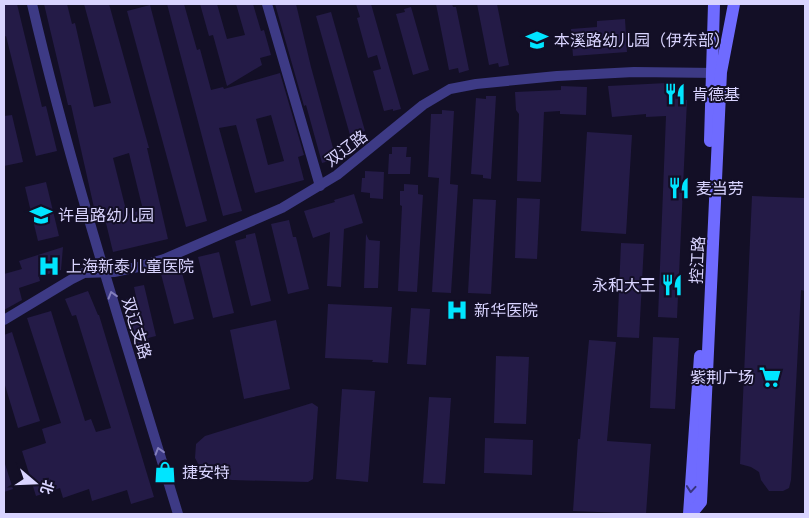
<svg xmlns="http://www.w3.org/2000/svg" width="809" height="518" font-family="'Fira Sans','Noto Sans SC',sans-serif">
<rect width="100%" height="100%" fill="#130f26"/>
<g fill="#241b47" fill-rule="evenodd">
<polygon points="4,4 17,4 42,107 46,106 57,151 36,156 6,36 4,37"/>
<path d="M44 4H67L72 24 75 23 94 107 111 103 84 4H109L149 148H147L168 239 113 252 105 219 97 221 71 105H68ZM129 153 143 210 127 214 113 158Z"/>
<path d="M167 4H184L197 50 200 49 211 90 223 87 224 89 280 73 304 155 298 157 304 180 255 193 236 125 219 128 242 211 223 216ZM271 115 284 161 268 165 256 119Z"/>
<polygon points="200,4 217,4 227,39 245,35 236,4 253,4 261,31 264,30 271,55 260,58 262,65 227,86 213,35 209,36"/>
<polygon points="275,4 296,4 311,67 336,159 322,163 306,105 304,106"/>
<polygon points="356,4 371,4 401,109 393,111 393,109 384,111 373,71 381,69 377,55 368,58 357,18 360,17"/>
<polygon points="436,4 452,4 453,7 456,7 469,70 459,73 458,68 449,70"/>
<polygon points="477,4 497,4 509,65 499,67 498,63 489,65"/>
<polygon points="150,5 207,221 186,227 127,11"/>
<polygon points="411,7 429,70 413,75 396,14 405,12 404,9"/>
<polygon points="331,12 365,131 350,135 316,16"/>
<polygon points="625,19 627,52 573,56 571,29 597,27 597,21"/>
<polygon points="667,83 667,84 679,89 683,100 687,100 677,318 658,317 666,116 646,117 646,114 612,117 608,86"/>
<polygon points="561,86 587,87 586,115 560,114 560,111 544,112 541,182 517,181 519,114 516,110 515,92 561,90"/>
<polygon points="486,96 496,96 491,179 483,178 483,175 471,174 476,98 486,99"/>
<polygon points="442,110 454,111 450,184 458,185 451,293 432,292 439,178 428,177 431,114 442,114"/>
<polygon points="12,115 23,162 4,166 4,116"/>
<polygon points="587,132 632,135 626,234 581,231"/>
<polygon points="392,147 407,147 406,157 411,157 410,174 388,174 389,154 392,154"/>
<polygon points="365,171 384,172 383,199 370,198 370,193 361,192 362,178 365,178"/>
<polygon points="46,182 59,236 38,241 25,187"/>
<polygon points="404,184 418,185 418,194 423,195 417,292 398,291 402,206 400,205 400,191 404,191"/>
<polygon points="354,194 363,223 344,229 341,287 327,286 330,232 313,238 304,211 335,202 334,200"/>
<polygon points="752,196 805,198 805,291 801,290 791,480 789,488 783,491 769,491 761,480 759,472 751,467 740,464"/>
<polygon points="517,198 540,199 537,259 515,258"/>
<polygon points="473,199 496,200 491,294 468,293"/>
<polygon points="289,220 293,237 296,237 309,289 288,294 271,224"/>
<polygon points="255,233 271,301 251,306 235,241 246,238 246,235"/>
<polygon points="366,234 369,240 380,241 378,288 364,288"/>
<polygon points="621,243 644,244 639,338 617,337"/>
<polygon points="63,247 61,270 39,277 40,281 19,288 22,300 4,310 4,274 22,269 19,261"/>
<polygon points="219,252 234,313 213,318 198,257"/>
<polygon points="181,269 194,319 174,324 161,274"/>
<polygon points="144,285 156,336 148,338 151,348 149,348 151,353 142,356 140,351 139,352 126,299 136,297 134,287"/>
<polygon points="88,291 98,315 99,315 154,497 131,504 127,490 92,501 89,489 63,498 60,488 36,496 22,451 46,443 42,429 61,423 27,318 51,311 85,421 91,419 96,432 111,428 76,315 72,316 65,299"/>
<polygon points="328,304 392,307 388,363 372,362 373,360 325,358"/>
<polygon points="411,308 430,309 426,365 407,364"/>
<polygon points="276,320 290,389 244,399 230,330"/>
<polygon points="12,332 40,421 18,428 4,382 4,335"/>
<polygon points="653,337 679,338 675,409 650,408"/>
<polygon points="589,340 616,342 607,441 651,444 646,514 573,511 578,439 580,439"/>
<polygon points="496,356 529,357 526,424 494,423"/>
<polygon points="342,389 375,391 368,482 336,479"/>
<polygon points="429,397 451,398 445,484 423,483"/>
<polygon points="312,403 318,407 313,479 308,482 232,480 215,477 202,471 195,458 196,444 205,436"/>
<polygon points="485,438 533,440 532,475 484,473"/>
<polygon points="5,464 13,489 4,492 4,465"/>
</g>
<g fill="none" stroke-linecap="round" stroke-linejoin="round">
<g stroke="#3d3a85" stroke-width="10">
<path d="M32 4C72 176 127 345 178 514"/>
<polyline points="267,4 320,186"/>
<polyline points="4,320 72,279 84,273 114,272 138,267 164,259 282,208 337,175 423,105 450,89 476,84 557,76 634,72 718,73"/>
</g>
<g stroke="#6f6bff" stroke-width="12">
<polyline points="710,141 714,4"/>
<polyline points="689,514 700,356"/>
<polyline points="691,514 701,502 721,72 734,4"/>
</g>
</g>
<defs><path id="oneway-chevron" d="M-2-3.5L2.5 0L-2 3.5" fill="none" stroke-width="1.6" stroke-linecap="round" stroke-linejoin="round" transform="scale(1.25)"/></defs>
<g stroke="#837fbc">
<use href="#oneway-chevron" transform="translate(112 295) rotate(-107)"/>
<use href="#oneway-chevron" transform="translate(159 451) rotate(-107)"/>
</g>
<use stroke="#38347d" href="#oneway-chevron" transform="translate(691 489) rotate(95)"/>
<defs>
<g id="school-bare" transform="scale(1.725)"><path d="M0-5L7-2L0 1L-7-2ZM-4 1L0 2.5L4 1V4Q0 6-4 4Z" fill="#00e5ff" stroke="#130f26" stroke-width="2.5" paint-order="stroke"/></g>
<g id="restaurant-bare" transform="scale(1.725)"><path d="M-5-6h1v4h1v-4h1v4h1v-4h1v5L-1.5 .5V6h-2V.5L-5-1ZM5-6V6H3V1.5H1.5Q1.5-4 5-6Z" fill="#00e5ff" stroke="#130f26" stroke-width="2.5" paint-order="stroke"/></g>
<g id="hospital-bare" transform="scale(1.725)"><path d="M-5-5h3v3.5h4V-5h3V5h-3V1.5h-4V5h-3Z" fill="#00e5ff" stroke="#130f26" stroke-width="2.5" paint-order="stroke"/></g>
<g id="supermarket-bare" transform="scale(1.725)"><path d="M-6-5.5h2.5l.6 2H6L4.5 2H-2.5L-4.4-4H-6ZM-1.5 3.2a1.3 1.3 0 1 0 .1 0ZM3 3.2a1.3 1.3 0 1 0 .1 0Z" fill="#00e5ff" stroke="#130f26" stroke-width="2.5" paint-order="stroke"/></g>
<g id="shop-bare" transform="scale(1.725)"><path d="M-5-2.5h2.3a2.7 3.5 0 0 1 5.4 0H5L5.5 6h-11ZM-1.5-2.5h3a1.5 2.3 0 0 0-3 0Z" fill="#00e5ff" stroke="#130f26" stroke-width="2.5" paint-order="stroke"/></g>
</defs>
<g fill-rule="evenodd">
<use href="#school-bare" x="537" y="40"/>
<use href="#restaurant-bare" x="675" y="94"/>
<use href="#restaurant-bare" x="679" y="188"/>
<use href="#school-bare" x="41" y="215"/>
<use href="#hospital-bare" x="49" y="266"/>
<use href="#restaurant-bare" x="672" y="285"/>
<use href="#hospital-bare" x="457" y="310"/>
<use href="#supermarket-bare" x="770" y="377"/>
<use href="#shop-bare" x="165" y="472"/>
</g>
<g text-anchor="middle" stroke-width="4" stroke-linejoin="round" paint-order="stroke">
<g font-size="16" fill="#d9d4ff" stroke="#130f26" text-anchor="start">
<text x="554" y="46">本溪路幼儿园（伊东部）</text>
<text x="692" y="100">肯德基</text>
<text x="696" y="194">麦当劳</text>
<text x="58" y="221">许昌路幼儿园</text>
<text x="66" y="272">上海新泰儿童医院</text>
<text x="656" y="291" text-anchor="end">永和大王</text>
<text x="474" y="316">新华医院</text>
<text x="754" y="383" text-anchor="end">紫荆广场</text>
<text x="182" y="478">捷安特</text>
</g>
<g font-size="16" fill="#d9d4ff" stroke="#130f26">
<text transform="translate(346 148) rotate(-37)" y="6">双辽路</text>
<text transform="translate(697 260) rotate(-87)" y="6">控江路</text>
<text transform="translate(137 328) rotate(73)" y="6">双辽支路</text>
</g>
</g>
<rect width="809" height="518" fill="none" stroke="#d9d4ff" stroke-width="10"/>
<g transform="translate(35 483) rotate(109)" stroke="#130f26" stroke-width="4" paint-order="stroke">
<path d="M0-4L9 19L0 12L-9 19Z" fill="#d9d4ff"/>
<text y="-8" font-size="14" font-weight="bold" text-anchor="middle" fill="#d9d4ff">北</text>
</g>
</svg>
